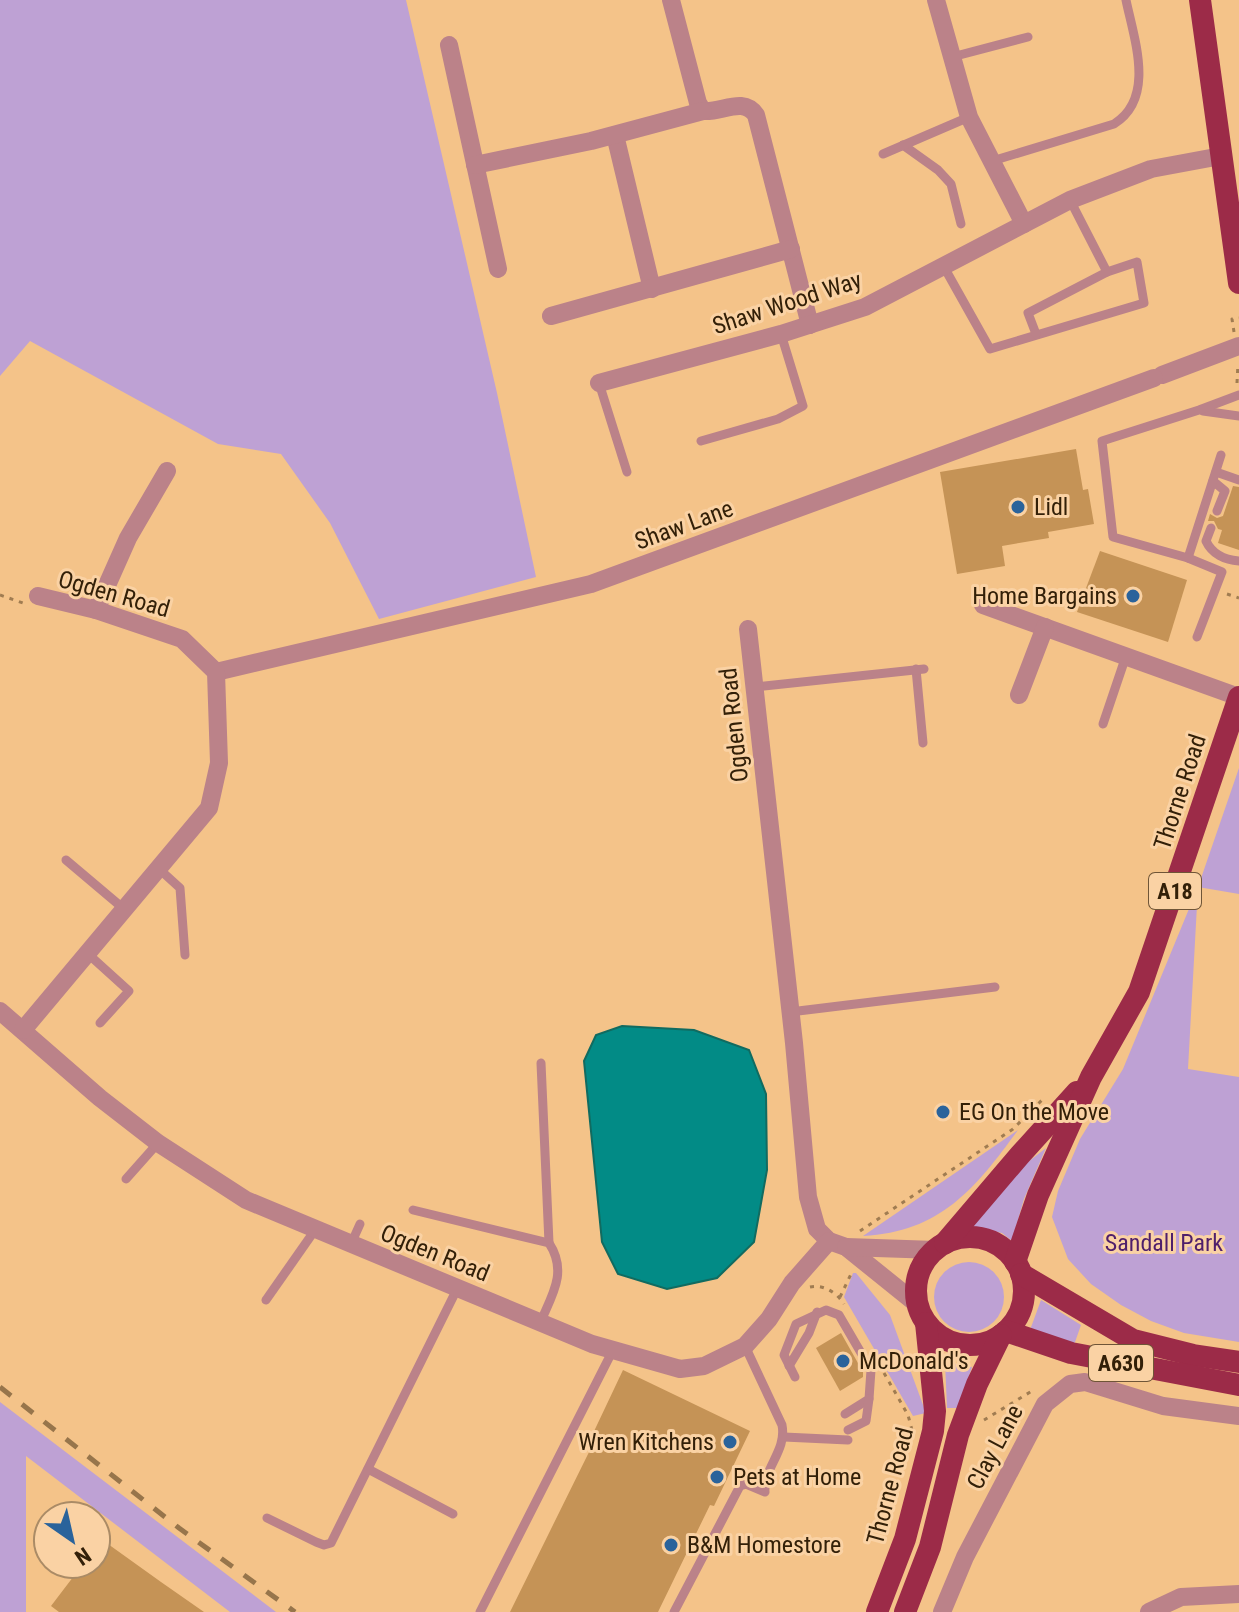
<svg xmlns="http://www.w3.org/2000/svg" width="1239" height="1612" font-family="'Roboto Condensed',sans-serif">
<rect width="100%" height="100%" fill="#f4c389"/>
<g fill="#bea1d4">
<polygon points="0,0 406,0 497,393 536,577 379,619 330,523 281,454 218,444 30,341 0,376"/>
<polygon points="1239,768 1239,894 1198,887 1188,1069 1239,1077 1239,1342 1184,1333 1151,1321 1121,1305 1091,1284 1068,1259 1052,1217 1058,1191 1080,1139 1123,1069 1198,887"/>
<path d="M1018 1130C975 1189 940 1232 863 1236Z"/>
<polygon points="1046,1148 1024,1199 1012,1241 1002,1233 971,1227 1011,1175"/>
<circle cx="969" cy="1297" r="35"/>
<polygon points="853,1273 856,1273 890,1315 926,1413 913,1416 844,1297"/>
<polygon points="1041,1300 1081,1325 1074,1345 1030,1330"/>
<polygon points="945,1362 972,1367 958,1408 947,1408"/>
<polygon points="0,1402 276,1612 230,1612 26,1456 26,1612 0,1612"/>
</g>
<polygon fill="#028b86" stroke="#116b60" stroke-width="2" points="622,1026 694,1030 749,1050 766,1094 767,1170 754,1242 717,1278 667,1289 618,1274 602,1242 584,1061 596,1035"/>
<g fill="#c59356">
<polygon points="1076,449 1083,490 1088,489 1094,524 1048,532 1049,538 1002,546 1005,566 957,574 940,472"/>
<polygon points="1233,486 1239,487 1239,550 1218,543 1222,530 1218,529 1214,521 1208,521 1210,514 1217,518 1223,516"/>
<polygon points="1100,551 1187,580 1168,642 1077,612"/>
<polygon points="841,1333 863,1372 863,1377 840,1391 816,1348"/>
<polygon points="623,1370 750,1431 714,1506 710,1505 658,1612 510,1612 592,1446 588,1444"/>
<polygon points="101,1539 161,1582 204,1612 59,1612 51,1606 83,1564 96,1564 96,1546"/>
</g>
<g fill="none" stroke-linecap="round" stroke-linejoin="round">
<g stroke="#a07c51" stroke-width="3" stroke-dasharray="4 6" stroke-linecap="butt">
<polyline points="1234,332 1232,319 1239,318"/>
<polyline points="1237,383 1238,363"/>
<polyline points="1227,594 1239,598"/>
<polyline points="0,595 23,603"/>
<polyline points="860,1231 1013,1129 1045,1097"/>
<path d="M810 1287C824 1284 837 1293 844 1304"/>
<polyline points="840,1297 852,1272"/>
<polyline points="884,1373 908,1415 913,1434"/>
<polyline points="984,1420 1032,1391"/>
</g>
<g stroke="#bb8289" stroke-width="9">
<polyline points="952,57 1028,37"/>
<polyline points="903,145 938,170 951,184 961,224"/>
<polyline points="883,154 969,117"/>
<path d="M992 161 1114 124C1156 98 1134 39 1126 0"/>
<polyline points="944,267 990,349 1144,303 1137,262 1107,272 1070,200"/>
<polyline points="1036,334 1028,313 1107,272"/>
<polyline points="599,383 627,472"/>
<polyline points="1203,411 1239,416"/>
<polyline points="701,441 778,419 803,406 781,334"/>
<polyline points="1216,472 1239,480"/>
<polyline points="1213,481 1225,491 1217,511"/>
<path d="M1211 528 1206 541C1212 554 1225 560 1239 561"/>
<polyline points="1188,558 1221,455"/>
<polyline points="1197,637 1222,572 1188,558 1113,537 1102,441 1199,410 1239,395"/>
<polyline points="916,669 923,743"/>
<polyline points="754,687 924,669"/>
<polyline points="1103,724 1126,656"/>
<polyline points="66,860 124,909"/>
<polyline points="158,868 180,888 185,955"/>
<polyline points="87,953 129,991 100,1023"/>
<polyline points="790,1012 995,987"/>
<polyline points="541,1063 549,1243"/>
<polyline points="126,1179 158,1143"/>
<path d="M413 1210 549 1243C568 1272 552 1295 540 1323"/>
<polyline points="351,1244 360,1224"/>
<polyline points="266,1300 315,1230"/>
<polyline points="789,1366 809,1333 817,1312"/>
<polyline points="795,1377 784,1355 796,1324 826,1310 839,1315 871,1370 869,1399 845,1414"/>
<polyline points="848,1430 866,1421 869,1399"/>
<polyline points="784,1437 848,1440"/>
<polyline points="368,1469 453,1514"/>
<polyline points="267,1518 316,1542 324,1545 331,1543 458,1287"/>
<polyline points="480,1612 613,1350"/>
<path d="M674 1612 740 1486 746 1484 765 1492C763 1468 787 1451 782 1425L745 1346"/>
</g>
<g stroke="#bb8289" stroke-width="18">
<path d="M671 0 698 103 703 111C722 113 743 96 756 115L810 325"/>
<polyline points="936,0 969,117 1024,224"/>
<polyline points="449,45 498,269"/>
<polyline points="615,135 652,289"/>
<polyline points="475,165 591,141 703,111"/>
<polyline points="551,316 791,249"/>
<polyline points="1162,375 1239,346"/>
<polyline points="599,383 781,334 865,307 1070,200 1151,169 1221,156"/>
<polyline points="983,605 1239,697"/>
<polyline points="96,610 128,538 167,471"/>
<polyline points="748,629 794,1043 808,1197 817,1229 829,1241"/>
<polyline points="216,672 591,584 1154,378"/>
<polyline points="1019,695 1045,627"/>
<polyline points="0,1011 100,1098 158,1143 246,1200 592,1344 680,1369 704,1366 745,1346 769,1319 792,1283 829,1241 846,1247 918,1305"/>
<polyline points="23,1030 209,808 219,763 216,672 182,639 96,610 38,596"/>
<polyline points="846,1247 936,1250"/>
<polyline points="942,1612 965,1557 1045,1404 1070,1384 1085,1382 1163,1406 1239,1416"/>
<polyline points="1149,1612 1181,1597 1239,1594"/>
</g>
<g stroke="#9c2b48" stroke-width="22">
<polyline points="1200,0 1239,283"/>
<circle cx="970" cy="1291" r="54"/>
<polyline points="945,1243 1020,1155 1077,1092"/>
<polyline points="1015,1262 1038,1195 1091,1077 1139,992 1239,697"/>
<polyline points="1021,1274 1133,1340 1193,1355 1239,1362"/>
<polyline points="1006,1331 1071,1353 1239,1385"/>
<polyline points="877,1612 905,1539 933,1431 935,1411 926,1323"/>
<polyline points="905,1612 930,1547 958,1435 977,1384 1001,1335"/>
</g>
<polyline stroke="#97754b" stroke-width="5" stroke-dasharray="14 14" stroke-linecap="butt" points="0,1387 179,1528 295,1612"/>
</g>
<g fill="#2a639b" stroke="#fad2a4" stroke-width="3">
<circle cx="1018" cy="507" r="8"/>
<circle cx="1133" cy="596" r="8"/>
<circle cx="943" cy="1112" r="8"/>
<circle cx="843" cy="1361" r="8"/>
<circle cx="730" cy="1442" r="8"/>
<circle cx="717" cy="1477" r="8"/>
<circle cx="671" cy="1545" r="8"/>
</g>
<g text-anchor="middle" stroke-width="6" stroke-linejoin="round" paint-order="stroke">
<g fill="#fad2a4" stroke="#6f5537" stroke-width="2">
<rect x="1149" y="873" width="52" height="36" rx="6"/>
<rect x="1089" y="1345" width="64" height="36" rx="6"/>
</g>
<g font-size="22" font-weight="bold" fill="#332008">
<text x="1175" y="899">A18</text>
<text x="1121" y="1371">A630</text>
</g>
<g font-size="24" fill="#332008" stroke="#fad2a4">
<text transform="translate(787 303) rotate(-18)" y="8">Shaw Wood Way</text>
<text transform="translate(684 525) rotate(-20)" y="8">Shaw Lane</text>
<text transform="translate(114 594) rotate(16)" y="8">Ogden Road</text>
<text transform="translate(734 725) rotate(-96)" y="8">Ogden Road</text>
<text transform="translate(1180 792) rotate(-72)" y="8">Thorne Road</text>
<text transform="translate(435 1253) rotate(22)" y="8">Ogden Road</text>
<text transform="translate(995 1447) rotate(-62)" y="8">Clay Lane</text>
<text transform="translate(890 1486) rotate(-75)" y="8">Thorne Road</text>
</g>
<g font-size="24" fill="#332008" stroke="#fad2a4" text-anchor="start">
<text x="1034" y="515">Lidl</text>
<text x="1117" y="604" text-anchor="end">Home Bargains</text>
<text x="959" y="1120">EG On the Move</text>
<text x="859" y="1369">McDonald's</text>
<text x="714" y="1450" text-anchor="end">Wren Kitchens</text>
<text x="733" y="1485">Pets at Home</text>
<text x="687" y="1553">B&amp;M Homestore</text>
</g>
<g font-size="24" fill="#4f1f6b" stroke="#fad2a4">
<text x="1164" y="1251">Sandall Park</text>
</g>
</g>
<g transform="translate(72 1540) rotate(146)"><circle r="38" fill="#fad2a4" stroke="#aa8b66" stroke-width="2"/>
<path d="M0-6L14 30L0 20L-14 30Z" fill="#2a639b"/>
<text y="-12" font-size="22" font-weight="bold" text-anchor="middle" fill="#332008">N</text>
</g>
</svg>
